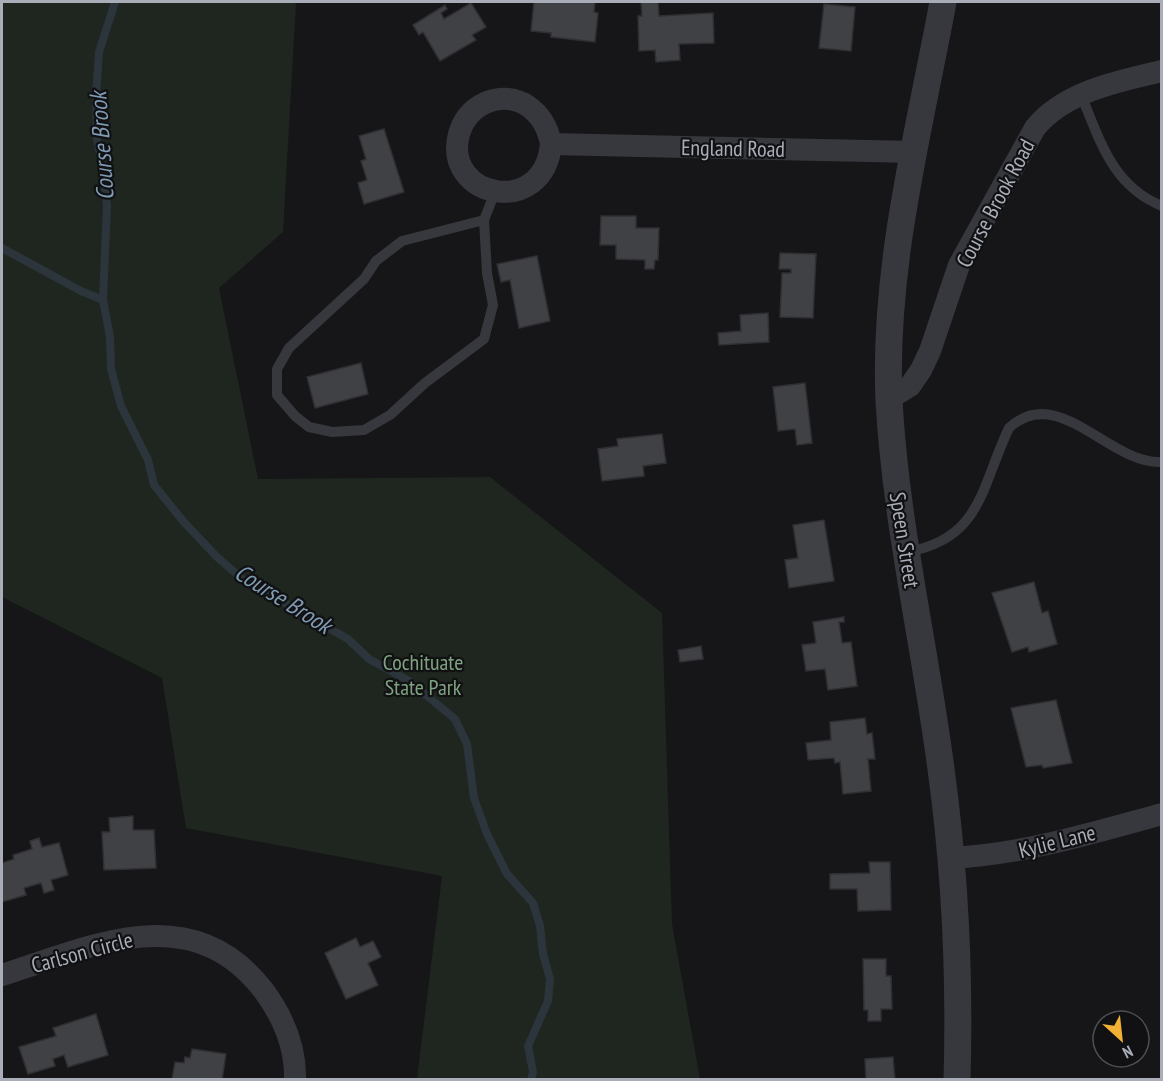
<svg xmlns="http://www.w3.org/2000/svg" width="1163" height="1081" font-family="'PT Sans Narrow',sans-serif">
<rect width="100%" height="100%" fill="#161618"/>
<polygon fill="#1e261f" points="2,2 296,2 283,232 219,288 258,479 490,477 662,613 672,924 700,1079 417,1079 442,876 186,828 162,678 2,597"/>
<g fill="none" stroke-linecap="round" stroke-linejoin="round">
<g stroke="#2c353c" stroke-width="8">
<polyline points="115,2 99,52 96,96 97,139 104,174 107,206 103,300 110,337 111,369 121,406 148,460 154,485 183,521 216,556 241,578 348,639 369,659 409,681 455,719 467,744 474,798 487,834 507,874 533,903 540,926 543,954 550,979 548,1001 528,1046 533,1072 531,1080"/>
<polyline points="2,248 81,291 103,300"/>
</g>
</g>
<g fill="#404145" stroke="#303034" stroke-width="1.5">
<polygon points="534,2 595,2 594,12 598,13 595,42 551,37 551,33 531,31"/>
<polygon points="641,2 658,2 659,16 713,13 714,43 679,44 680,60 656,62 655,50 639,51 638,16 642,16"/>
<polygon points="471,3 486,27 472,35 476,40 440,61 423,32 419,35 413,25 445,5 447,9 441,13 444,19"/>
<polygon points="824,4 855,7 851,51 819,48"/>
<polygon points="384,129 404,192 364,204 358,183 367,180 361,161 366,159 359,136"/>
<polygon points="601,216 636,216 636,228 659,228 658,260 655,260 654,269 645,269 645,260 616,259 616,245 600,245"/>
<polygon points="780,253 816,254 813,318 780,317 782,273 791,273 791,269 779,269"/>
<polygon points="537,256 550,321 519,328 510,280 501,282 497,264"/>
<polygon points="768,313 769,342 719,345 718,333 741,331 740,315"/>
<polygon points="361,363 368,394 315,408 307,377"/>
<polygon points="805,383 812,443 797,445 795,429 778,431 773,387"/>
<polygon points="662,434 666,463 643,466 644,476 602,481 598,449 618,446 617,439"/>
<polygon points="824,520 834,581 789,588 785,560 798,558 793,525"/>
<polygon points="1034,582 1042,613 1048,611 1057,644 1029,652 1028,647 1012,652 992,593"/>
<polygon points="844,617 844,622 839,622 842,643 851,642 857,686 828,690 825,669 806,671 802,645 816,643 813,622"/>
<polygon points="701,646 703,659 680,662 678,650"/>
<polygon points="1056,700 1072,763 1043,768 1042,765 1026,767 1011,708"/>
<polygon points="865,718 867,734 872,733 875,759 868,759 871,791 843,794 840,762 835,763 834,758 808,760 806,743 831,740 830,722"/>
<polygon points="133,816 133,830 154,830 156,868 104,870 102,832 110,832 109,818"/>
<polygon points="39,838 42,847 59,843 68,875 51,880 54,890 44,893 41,883 24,888 26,895 2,902 2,863 14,859 13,855 32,849 30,841"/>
<polygon points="869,862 890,862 891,910 858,911 857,889 830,889 830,874 870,873"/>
<polygon points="356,938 360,947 373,941 381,957 368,963 378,985 346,999 325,953"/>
<polygon points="863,959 886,959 886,976 891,976 892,1009 881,1009 881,1021 868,1021 868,1010 864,1010"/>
<polygon points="96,1014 108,1055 68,1067 64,1055 53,1059 55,1066 28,1074 19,1047 56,1036 53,1028"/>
<polygon points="192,1049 226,1054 222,1080 172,1079 175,1062 184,1063 185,1057 190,1058"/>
<polygon points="893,1057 895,1080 866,1080 865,1059"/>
</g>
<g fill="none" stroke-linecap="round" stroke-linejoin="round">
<g stroke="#37383d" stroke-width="10">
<path d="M1081 95C1100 140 1112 186 1162 206"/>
<polyline points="484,220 402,241 376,261 364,279 289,348 277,369 277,395 295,416 309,427 332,432 364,430 390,415 425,383 484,339 493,305 487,273 484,220 495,192"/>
<path d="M907 552C982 539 981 486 1009 428 1059 382 1109 465 1162 462"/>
</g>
<g stroke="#37383d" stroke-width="22">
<path d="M551 144C544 219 442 198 459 134 463 120 472 109 485 103 518 89 545 112 551 144L915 152"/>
<path d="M889 399 910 386 921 370 930 351 959 265 1035 128C1064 92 1118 81 1162 71"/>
<path d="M952 858C1024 854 1092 833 1162 814"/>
<path d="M2 975C93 946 192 897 264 991 283 1017 296 1047 295 1080"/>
</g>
<path stroke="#37383d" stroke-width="27" d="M943 2C919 132 883 267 889 401 896 525 925 646 941 769 955 871 960 976 957 1080"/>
</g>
<g text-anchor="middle" stroke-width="4.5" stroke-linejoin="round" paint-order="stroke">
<g font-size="22" fill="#a8adb8" stroke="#111113">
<text transform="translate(733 148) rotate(1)" y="8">England Road</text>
<text transform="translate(995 203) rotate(-62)" y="8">Course Brook Road</text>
<text transform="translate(905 540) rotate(81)" y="8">Speen Street</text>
<text transform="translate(1057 841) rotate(-14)" y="8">Kylie Lane</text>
<text transform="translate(82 952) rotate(-15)" y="8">Carlson Circle</text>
</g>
<g font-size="22" fill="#7fa381" stroke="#111113">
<text x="423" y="670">Cochituate<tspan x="423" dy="25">State Park</tspan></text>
</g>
<g font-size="24" font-style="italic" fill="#7f9bb3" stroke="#111113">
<text transform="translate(102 146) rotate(-94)" y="8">Course Brook</text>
<text transform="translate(283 599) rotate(32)" y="8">Course Brook</text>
</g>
</g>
<rect width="1163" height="1081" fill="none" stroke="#a8adb8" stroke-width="6"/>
<g transform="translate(1121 1039) rotate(153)"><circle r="28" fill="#111113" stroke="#4d4f55" stroke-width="1.5"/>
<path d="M0-4.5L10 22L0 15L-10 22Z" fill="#f2b134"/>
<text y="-9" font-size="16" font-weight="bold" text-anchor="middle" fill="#a8adb8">N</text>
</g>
</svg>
